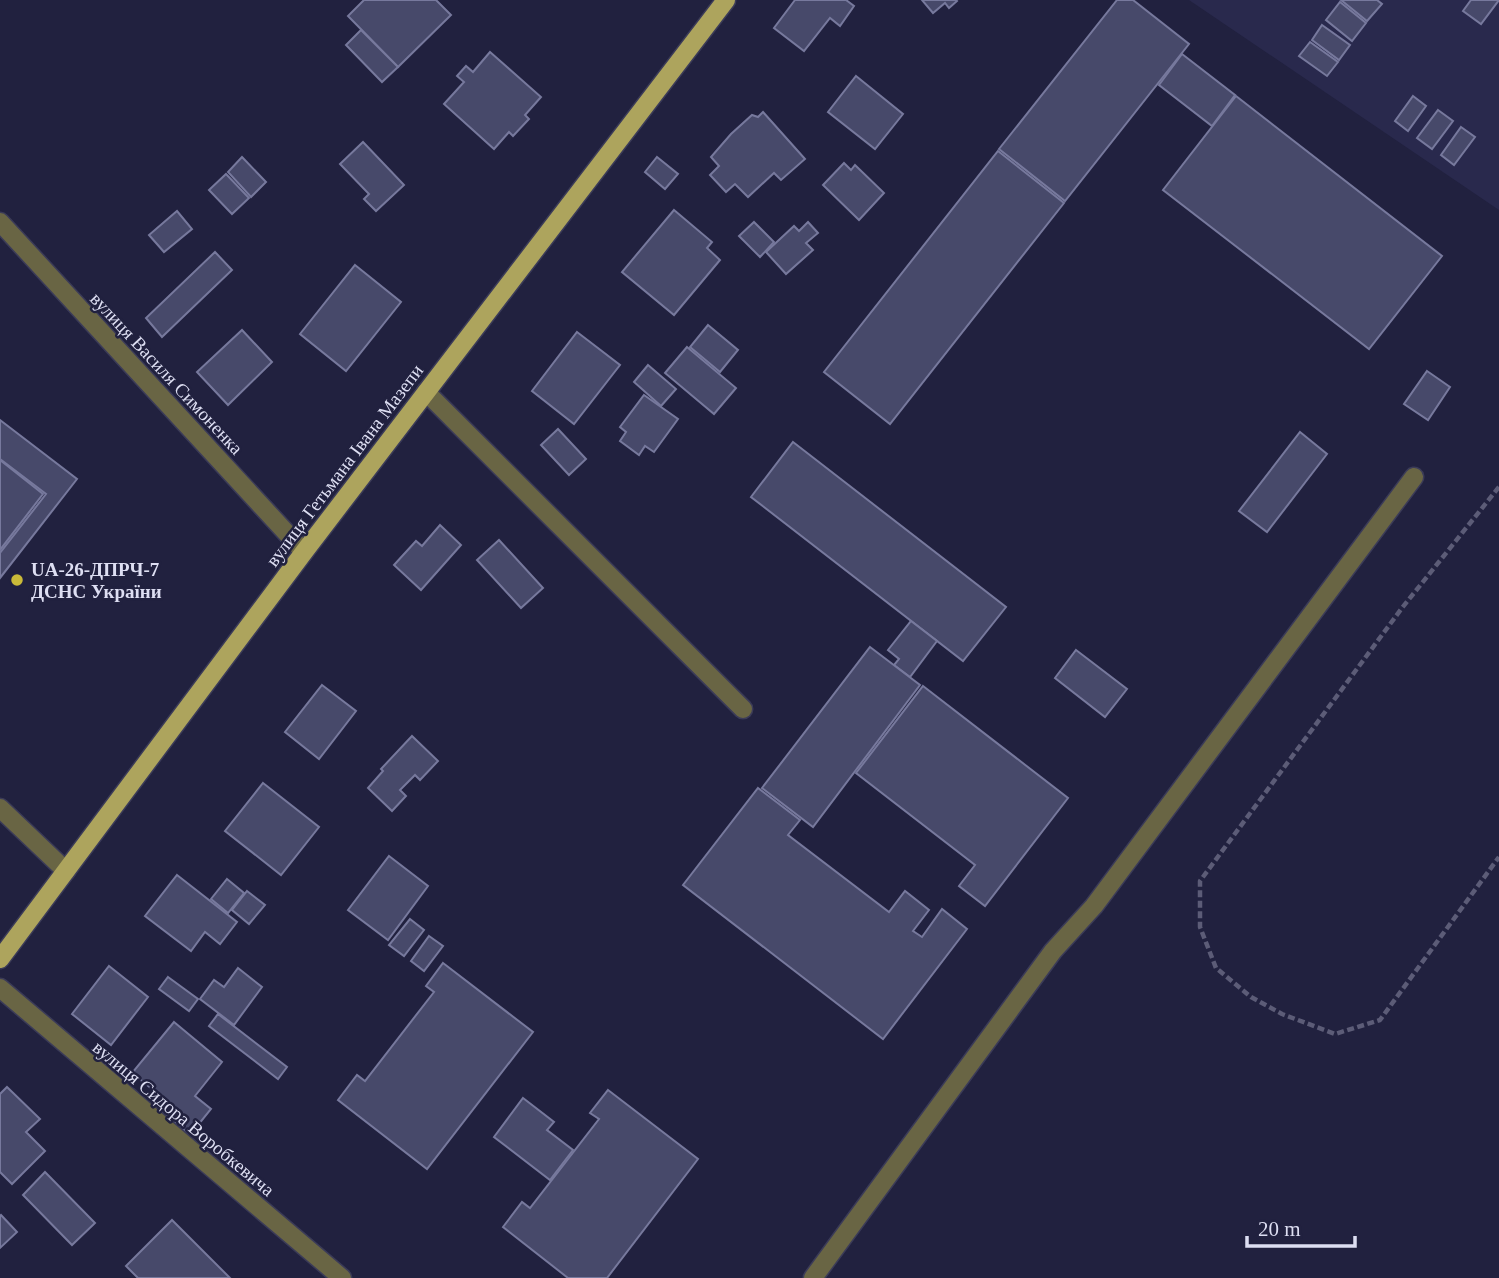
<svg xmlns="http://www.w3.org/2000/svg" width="1499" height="1278" font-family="'Times New Roman',serif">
<rect width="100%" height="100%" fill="#21213f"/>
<polygon fill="#29294d" points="1189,0 1499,0 1499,210"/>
<g fill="#47496a" stroke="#77799d" stroke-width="2">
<polygon points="364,0 436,0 451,15 398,67 348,16"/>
<polygon points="795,0 846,0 854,6 840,26 830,18 804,51 774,28"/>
<polygon points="922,0 956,0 957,1 949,8 945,3 933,13"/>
<polygon points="1117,0 1133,0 1189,44 1065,201 999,149"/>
<polygon points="1341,0 1377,0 1382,4 1367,21"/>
<polygon points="1471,0 1499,0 1481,24 1463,11"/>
<polygon points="1340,2 1366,23 1352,41 1326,20"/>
<polygon points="1322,25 1350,45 1339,60 1312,40"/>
<polygon points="361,30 398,67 382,82 346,45"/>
<polygon points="1310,42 1338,62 1327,76 1299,56"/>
<polygon points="490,52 541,97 525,115 529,119 513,136 509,132 494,149 444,104 464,82 457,76 466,66 473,72"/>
<polygon points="1182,54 1235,95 1212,126 1159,85"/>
<polygon points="856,76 903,114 875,149 828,112"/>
<polygon points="1236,96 1442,256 1369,349 1163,190"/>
<polygon points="1413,96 1426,106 1408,131 1395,121"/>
<polygon points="1438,110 1453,121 1432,149 1417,138"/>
<polygon points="763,112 805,159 781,180 774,173 748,197 735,184 726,192 710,175 719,166 711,157 731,134 752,115 758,117"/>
<polygon points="1461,127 1475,137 1454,165 1441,155"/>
<polygon points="363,142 404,185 376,211 364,199 369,194 340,164"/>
<polygon points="998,151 1064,203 890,424 824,372"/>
<polygon points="242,157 266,182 251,197 228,172"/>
<polygon points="657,157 678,174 665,189 645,172"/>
<polygon points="844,163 851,170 855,165 884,193 859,220 823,185"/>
<polygon points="226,174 249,198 232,214 209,190"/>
<polygon points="674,210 712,242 707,248 720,260 674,315 622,272"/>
<polygon points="177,211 192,229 164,252 149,235"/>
<polygon points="754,222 774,242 760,257 739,236"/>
<polygon points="808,222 818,233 806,243 813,250 786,274 766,252 794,226 799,231"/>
<polygon points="215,252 232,270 162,337 146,318"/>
<polygon points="355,265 401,302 346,371 300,334"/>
<polygon points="708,325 738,350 720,372 690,347"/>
<polygon points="242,330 272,362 228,405 197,372"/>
<polygon points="577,332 620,365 574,424 532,391"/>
<polygon points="687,347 736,388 714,414 665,373"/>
<polygon points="648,365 676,389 661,406 634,382"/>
<polygon points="1427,371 1450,387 1428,420 1404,404"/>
<polygon points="644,395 678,419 654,452 645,446 639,455 620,441 626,432 620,427"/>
<polygon points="0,420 77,479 0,578 0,553 46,494 0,459"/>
<polygon points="558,429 586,459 569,475 541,445"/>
<polygon points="1300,432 1327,454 1267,532 1239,511"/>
<polygon points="793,442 1006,607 963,661 751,497"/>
<polygon points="0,460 43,494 0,550"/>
<polygon points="440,525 461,545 421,590 394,565 416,541 422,546"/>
<polygon points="499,540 543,588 521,608 477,560"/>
<polygon points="911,621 937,641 910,677 894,665 899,659 888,650"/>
<polygon points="870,647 920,685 813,827 762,788"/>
<polygon points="1076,650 1127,689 1105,717 1055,678"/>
<polygon points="322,685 356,711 319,759 285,732"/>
<polygon points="923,686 1068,798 985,906 959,886 975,865 856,773"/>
<polygon points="412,736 438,761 420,780 415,775 400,790 406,796 392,811 368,788 383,771 381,769"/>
<polygon points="263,783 319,827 281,875 225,831"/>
<polygon points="758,788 800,820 788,835 889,912 905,891 929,910 913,931 922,937 942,909 967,929 883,1039 683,885"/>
<polygon points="389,856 428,886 388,940 348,910"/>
<polygon points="177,875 237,922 220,944 205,932 191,951 145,916"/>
<polygon points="227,879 244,893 228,913 211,899"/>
<polygon points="247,891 265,905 249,924 232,910"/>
<polygon points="410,919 424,930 404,956 389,945"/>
<polygon points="429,936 443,946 424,971 411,961"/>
<polygon points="443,963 533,1032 427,1169 338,1100 357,1075 365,1081 434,992 426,986"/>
<polygon points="109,966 148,997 111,1045 72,1014"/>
<polygon points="238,968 262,987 234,1025 200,999 214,980 224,987"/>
<polygon points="168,977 198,999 189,1011 159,989"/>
<polygon points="218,1014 287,1067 278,1079 209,1026"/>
<polygon points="174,1022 222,1062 195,1096 211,1109 190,1135 154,1106 162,1097 132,1073"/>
<polygon points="7,1087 40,1119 26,1132 45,1151 12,1184 0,1172 0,1094"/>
<polygon points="608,1090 698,1159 607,1278 568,1278 503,1227 522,1202 530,1208 599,1119 590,1113"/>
<polygon points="523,1098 554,1122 547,1130 573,1150 550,1180 494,1137"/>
<polygon points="45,1172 95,1223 72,1245 23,1195"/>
<polygon points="1,1215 17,1232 0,1248 0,1216"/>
<polygon points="172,1220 230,1278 138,1278 126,1266"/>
</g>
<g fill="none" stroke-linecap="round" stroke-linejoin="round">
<g stroke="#3b3b58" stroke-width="21">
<g id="minor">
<polyline points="0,222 304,552"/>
<polyline points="426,392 743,709"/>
<polyline points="0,808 66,871"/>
<polyline points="0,988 342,1278"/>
<polyline points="813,1278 1053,951 1094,906 1414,477"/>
</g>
</g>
<g stroke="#3b3b58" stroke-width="21">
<polyline id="major" points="0,959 304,552 726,0"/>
</g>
<polyline stroke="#5c5c77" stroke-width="4.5" stroke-dasharray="7 3.5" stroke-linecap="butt" points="1499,487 1402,608 1200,881 1200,927 1216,968 1251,997 1282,1014 1335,1034 1380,1020 1499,857"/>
<use href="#minor" stroke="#696544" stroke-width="18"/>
<use href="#major" stroke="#ada45d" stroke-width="18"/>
</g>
<circle fill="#caba39" stroke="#21213f" stroke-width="2.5" cx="17" cy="580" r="7"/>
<g text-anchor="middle" stroke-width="5" stroke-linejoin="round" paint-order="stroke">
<g font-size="19" fill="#dddef2" stroke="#21213f">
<text transform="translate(167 373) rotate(47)" y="7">вулиця Василя Симоненка</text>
<text transform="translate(344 465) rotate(-53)" y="7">вулиця Гетьмана Івана Мазепи</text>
<text transform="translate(184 1118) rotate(40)" y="7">вулиця Сидора Воробкевича</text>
</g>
<g font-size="19" font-weight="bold" fill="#dddef2" stroke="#21213f" text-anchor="start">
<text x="31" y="576">UA-26-ДПРЧ-7<tspan x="31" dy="22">ДСНС України</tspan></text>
</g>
</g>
<path d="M1247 1236v10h108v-10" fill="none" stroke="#dddef2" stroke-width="3.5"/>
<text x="1258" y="1236" font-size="21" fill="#dddef2" stroke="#21213f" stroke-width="5" paint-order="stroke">20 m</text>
</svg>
